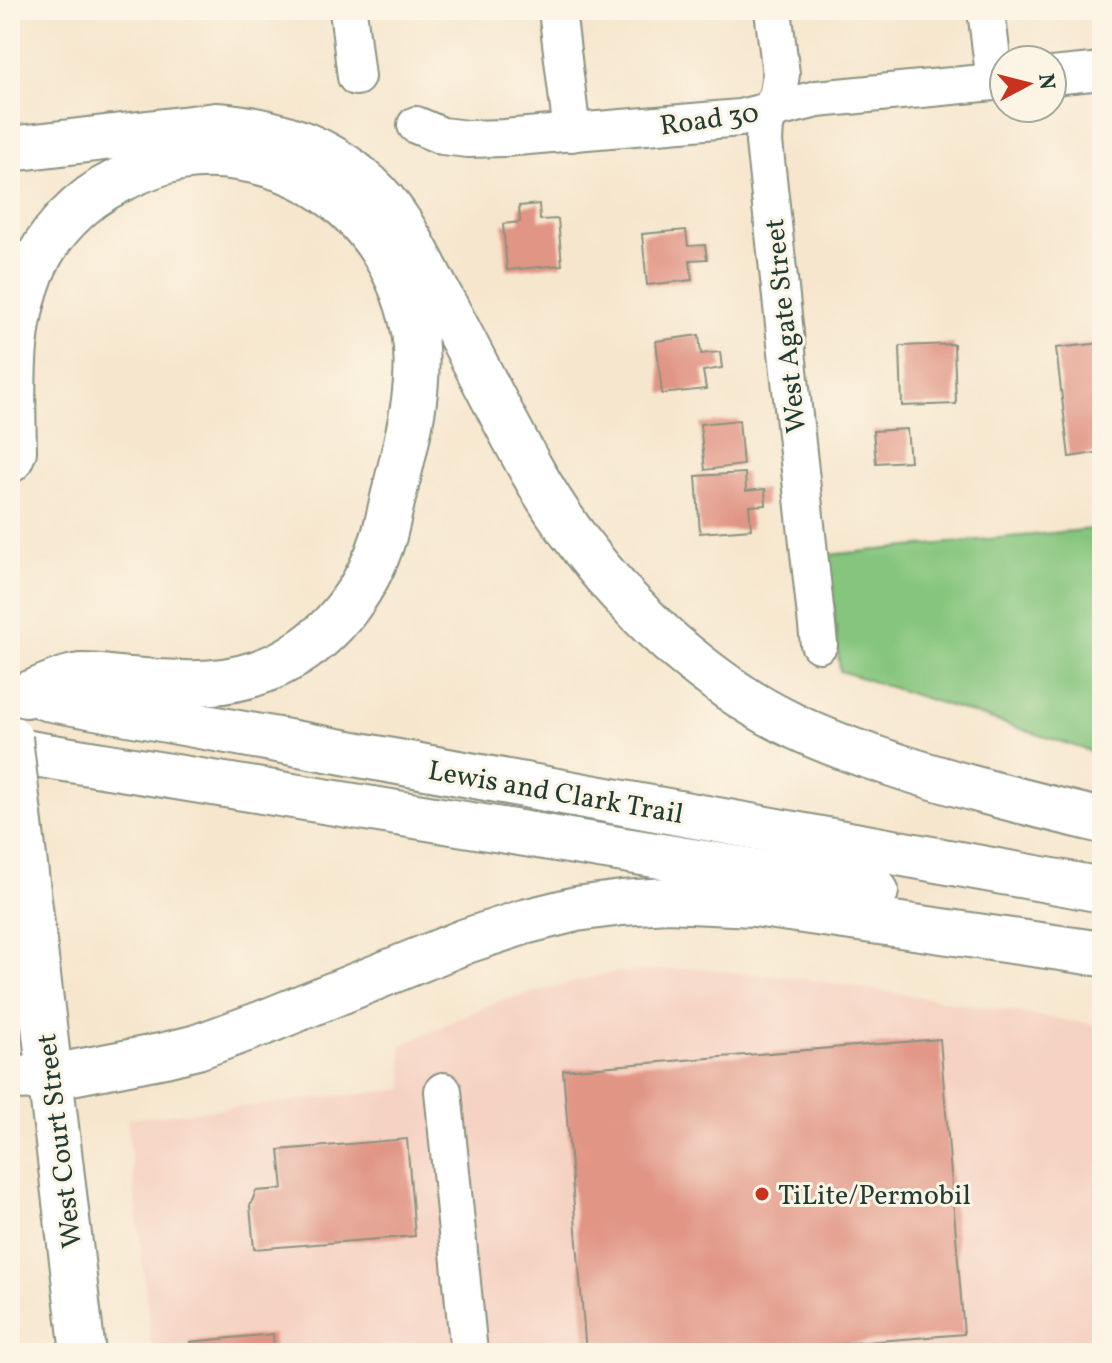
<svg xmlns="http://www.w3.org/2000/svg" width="1112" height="1363" font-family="Vollkorn,serif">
<rect width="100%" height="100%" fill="#fcf5e5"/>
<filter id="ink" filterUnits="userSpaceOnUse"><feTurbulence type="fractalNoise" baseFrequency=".0125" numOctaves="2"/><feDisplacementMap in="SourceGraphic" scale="16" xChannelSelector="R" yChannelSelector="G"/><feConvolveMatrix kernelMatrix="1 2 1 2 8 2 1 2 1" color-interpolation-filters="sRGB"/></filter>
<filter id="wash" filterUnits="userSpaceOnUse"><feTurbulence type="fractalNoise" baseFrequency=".006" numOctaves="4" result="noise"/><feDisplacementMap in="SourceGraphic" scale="32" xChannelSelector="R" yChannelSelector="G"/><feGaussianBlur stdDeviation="1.8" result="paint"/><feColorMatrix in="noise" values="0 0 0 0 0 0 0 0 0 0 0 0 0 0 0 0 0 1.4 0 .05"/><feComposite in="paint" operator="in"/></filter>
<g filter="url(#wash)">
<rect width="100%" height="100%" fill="#f6e6cd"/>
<g fill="#f5d2c2">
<polygon points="695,968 814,980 1102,1026 1102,1353 152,1353 127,1119 404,1089 401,1045 496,1002 610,973"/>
<polygon points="10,1249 22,1353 10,1353"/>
</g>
<polygon fill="#85c57d" stroke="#528158" stroke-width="2" points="1102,528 1102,755 840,671 828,555"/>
<g id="blocks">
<g fill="#e19585">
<polygon points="539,204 540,220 558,219 562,265 507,270 503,224 520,222 519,206"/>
<polygon points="686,230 688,246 705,245 707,259 690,260 692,280 647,285 642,234"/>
<polygon points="699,335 701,354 720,352 722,368 703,371 706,389 662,394 656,341"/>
<polygon points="1102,343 1102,452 1069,457 1056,348"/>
<polygon points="954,344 956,404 902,406 900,346"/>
<polygon points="739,420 743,465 705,470 700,424"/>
<polygon points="907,429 910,461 876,463 873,431"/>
<polygon points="745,473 746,491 765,489 766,505 749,506 751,529 700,533 696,476"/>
<polygon points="940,1039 964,1334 730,1353 586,1353 563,1070"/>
<polygon points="407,1139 415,1236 254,1249 250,1206 256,1191 283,1189 279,1150"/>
<polygon points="273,1334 274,1353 191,1353 190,1342"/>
</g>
</g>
</g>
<g filter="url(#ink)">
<use href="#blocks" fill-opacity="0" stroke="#8a9280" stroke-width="2"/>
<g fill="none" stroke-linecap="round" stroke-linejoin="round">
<g stroke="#8a9280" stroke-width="40">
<g id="minor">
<polyline points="348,10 356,77"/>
<polyline points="557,10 572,133"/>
<polyline points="773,10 781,74 778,93 765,125 764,142 819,644"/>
<polyline points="986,10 995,82"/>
<polyline points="1052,76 1102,71"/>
<polyline points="416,125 442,136 468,139 504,138 740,118 817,99 1004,81"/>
<polyline points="443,1091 469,1353"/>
</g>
</g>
<g stroke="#8a9280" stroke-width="48">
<polyline id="major" points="21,832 83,1353"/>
</g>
<g stroke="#8a9280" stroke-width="48">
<g id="highway">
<path d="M10 149 216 125C285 130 346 153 390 209 409 234 423 265 438 293 470 351 499 412 531 469 568 535 615 593 671 643 705 672 740 699 780 719 812 736 846 749 880 760 953 785 1028 803 1102 821"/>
<path d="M10 460 14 451C13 391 9 329 32 272 47 234 81 199 118 181 137 171 159 162 181 158 212 153 243 157 273 166 348 189 399 254 414 331 423 384 407 439 395 490 391 505 388 521 384 536 368 587 335 634 287 660 236 688 186 685 130 680 115 679 99 676 83 676 67 676 42 689 26 695"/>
<polyline points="46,698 1102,890"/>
<polyline points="10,750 876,891"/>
<polyline points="10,1078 51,1077 165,1055 197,1047 263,1023 466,941 524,922 576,909 622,903 667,900 755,904 1102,954"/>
</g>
</g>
<use href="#minor" stroke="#fff" stroke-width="36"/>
<use href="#major" stroke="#fff" stroke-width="44"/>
<use href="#highway" stroke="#fff" stroke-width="44"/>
<g stroke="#8a9280" stroke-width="48" stroke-linecap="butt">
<polyline id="major-bridge" points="10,738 21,832"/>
</g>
<use href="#major-bridge" stroke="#fff" stroke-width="44"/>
</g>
</g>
<circle fill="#c8321e" stroke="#fcf5e5" stroke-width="3" cx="762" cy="1194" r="8"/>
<g text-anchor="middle" stroke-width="6" stroke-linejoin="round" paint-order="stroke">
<g font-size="28" fill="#1f3d34" stroke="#fcf5e5">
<text transform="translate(709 118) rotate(-8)" y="10">Road 30</text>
<text transform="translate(784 326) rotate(-96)" y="10">West Agate Street</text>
<text transform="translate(556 791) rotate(10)" y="10">Lewis and Clark Trail</text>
<text transform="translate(58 1141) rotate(-97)" y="10">West Court Street</text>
</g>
<g font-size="28" fill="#1f3d34" stroke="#fcf5e5" text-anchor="start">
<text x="778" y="1204">TiLite/Permobil</text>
</g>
</g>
<rect width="1112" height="1363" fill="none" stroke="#fcf5e5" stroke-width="40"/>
<g transform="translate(1028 84) rotate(83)"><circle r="38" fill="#fcf5e5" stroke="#a4ab9e" stroke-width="2"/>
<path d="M0-6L14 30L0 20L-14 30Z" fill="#c8321e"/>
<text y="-12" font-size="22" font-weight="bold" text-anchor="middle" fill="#1f3d34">N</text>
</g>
</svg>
